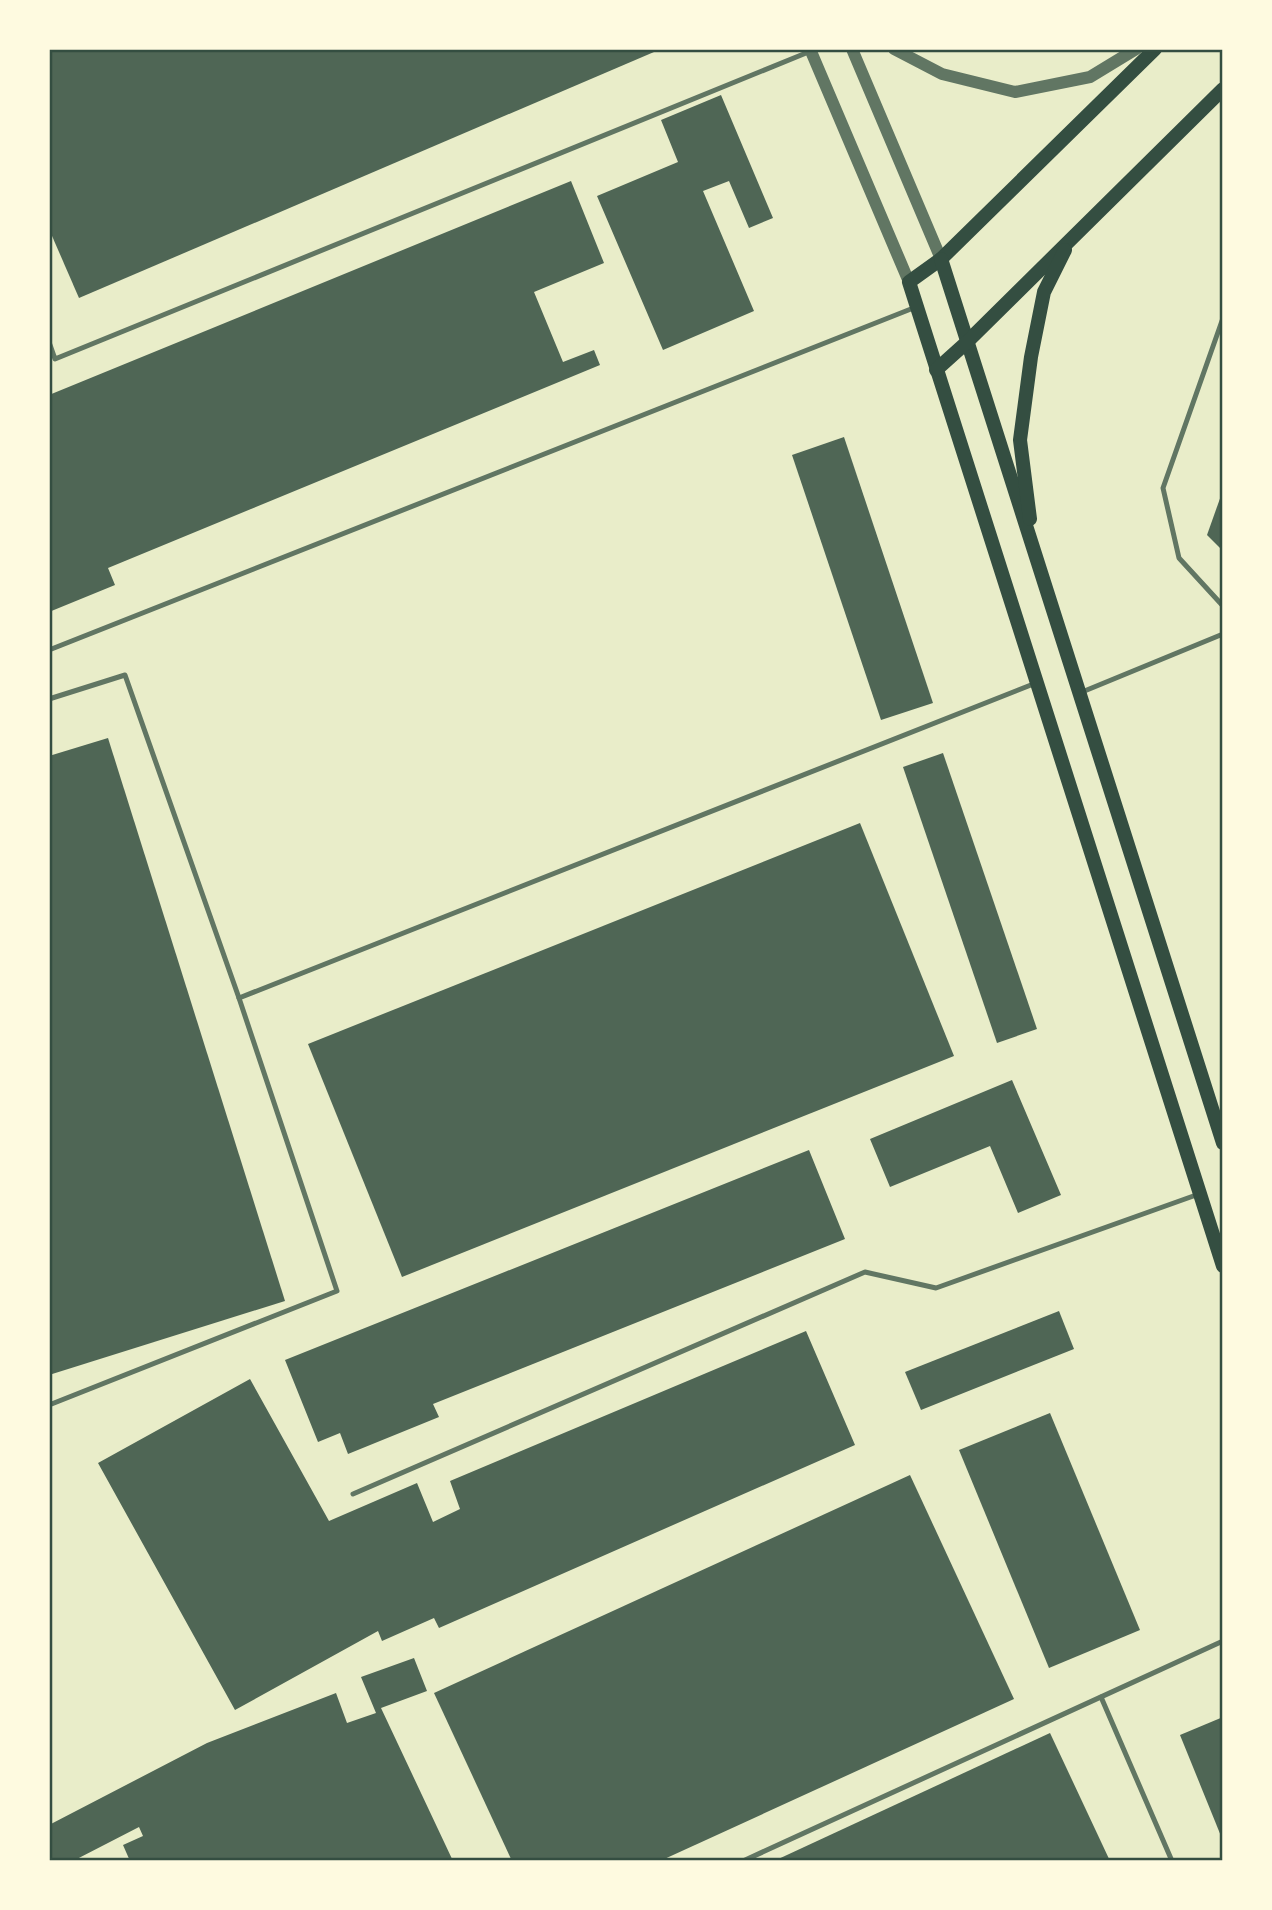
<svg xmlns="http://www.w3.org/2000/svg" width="1272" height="1910" font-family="'Source Sans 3',sans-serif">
<rect width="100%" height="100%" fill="#e9edc9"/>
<g fill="#4f6655">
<polygon points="49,49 661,49 79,298 49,229"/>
<polygon points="721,95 773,218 749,228 729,181 703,191 754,311 663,350 597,196 678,162 661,120"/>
<polygon points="571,181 604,263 534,292 563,362 594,350 600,365 108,568 115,585 49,612 49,395"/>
<polygon points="844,437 933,703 881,720 792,455"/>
<polygon points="1223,490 1223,551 1207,535"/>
<polygon points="108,738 285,1301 49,1375 49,756"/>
<polygon points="943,753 1037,1029 997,1043 903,767"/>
<polygon points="860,823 954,1056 402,1277 308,1044"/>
<polygon points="1012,1080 1061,1195 1018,1213 990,1146 890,1187 870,1139"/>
<polygon points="809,1150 845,1239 433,1404 439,1417 348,1454 340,1433 318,1442 285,1360"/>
<polygon points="1059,1311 1074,1349 921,1410 905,1372"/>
<polygon points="806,1331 855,1445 439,1628 434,1618 382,1641 378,1631 235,1710 98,1463 250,1379 329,1521 417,1483 433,1522 460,1509 450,1481"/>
<polygon points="1050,1413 1140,1630 1049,1668 959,1450"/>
<polygon points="910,1475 1014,1699 660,1861 512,1861 434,1693"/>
<polygon points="414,1658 427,1691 381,1708 453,1861 130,1861 123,1845 143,1836 139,1827 73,1861 49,1861 49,1825 207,1743 336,1693 347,1723 376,1713 361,1677"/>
<polygon points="1223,1717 1223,1841 1180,1735"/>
<polygon points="1050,1733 1110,1861 774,1861"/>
</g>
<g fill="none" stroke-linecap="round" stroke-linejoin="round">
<g stroke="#617663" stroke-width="5">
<polyline points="1223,318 1163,488 1179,558 1223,606"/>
<polyline points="49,342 55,359 811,51"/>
<polyline points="49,650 916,307"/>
<polyline points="1082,692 1223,634"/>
<polyline points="49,699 125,675 239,998 337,1291 49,1405"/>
<polyline points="239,998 1036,683"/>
<polyline points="353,1494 865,1272 936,1288 1199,1194"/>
<polyline points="1101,1697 1172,1861"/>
<polyline points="743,1861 1223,1641"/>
</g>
<g stroke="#617663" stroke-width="12">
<polyline points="810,49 909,282"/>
<polyline points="852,49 941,259"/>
<polyline points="894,49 942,74 1015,92 1090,77 1136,49"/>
</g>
<g stroke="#344e41" stroke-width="14">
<polyline points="1155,49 941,259 909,282 1223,1266"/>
<polyline points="941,259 1223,1143"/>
<polyline points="936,370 966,343 1223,89"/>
<polyline points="1030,519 1020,440 1031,357 1044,292 1065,250"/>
</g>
</g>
<rect width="1272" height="1910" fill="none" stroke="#fefae0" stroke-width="102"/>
<rect x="51" y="51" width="1170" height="1808" fill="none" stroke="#344e41" stroke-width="2.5"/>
</svg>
